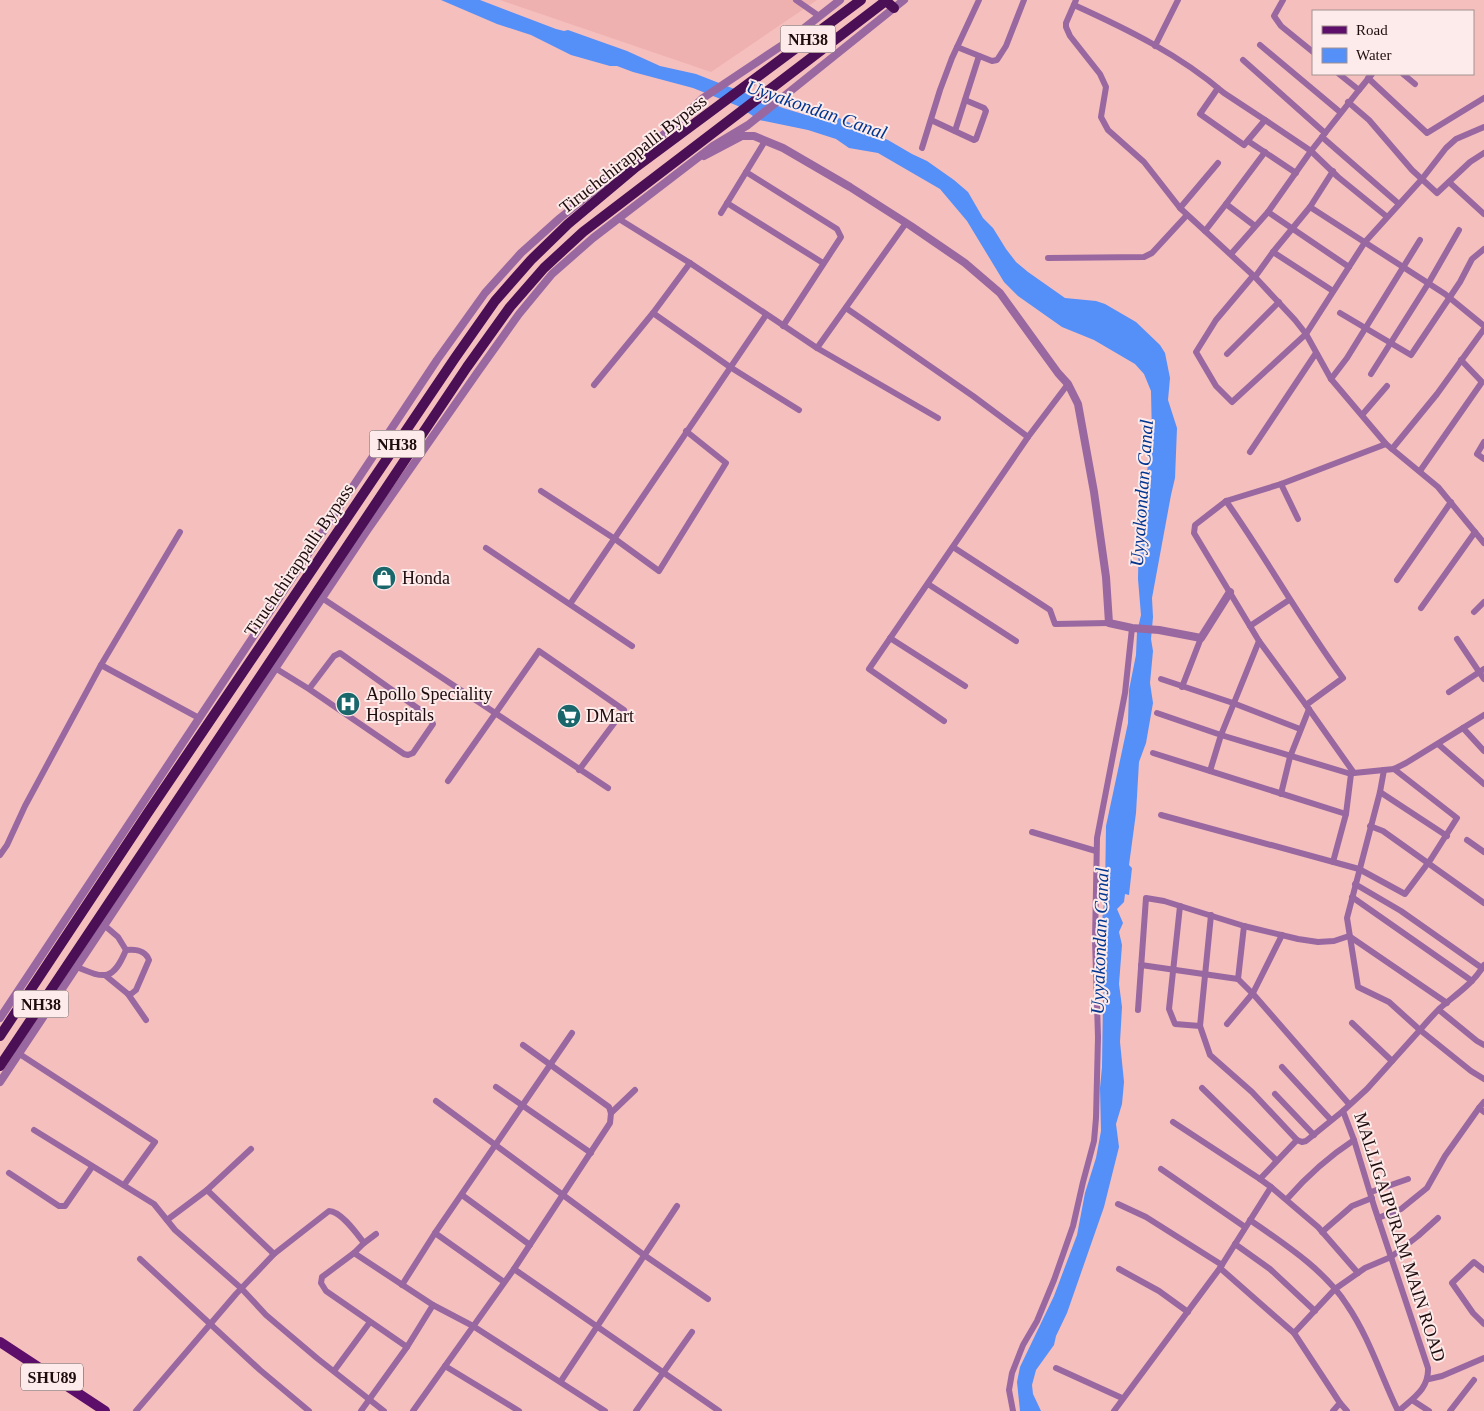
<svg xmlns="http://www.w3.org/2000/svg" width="1484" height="1411" font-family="Georgia,serif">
<rect width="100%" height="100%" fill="#f5bfbd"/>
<polygon fill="#eeb1af" points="500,0 817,0 711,72"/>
<polygon fill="#558ff8" points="441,0 480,0 556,29 564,31 568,30 627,51 660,66 696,74 783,108 806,115 824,117 831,116 839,118 888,140 912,154 927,161 954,180 968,192 983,218 993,228 1006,249 1016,262 1028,272 1065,298 1096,301 1105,304 1136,322 1160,345 1165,353 1170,378 1168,400 1177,428 1175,478 1171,495 1152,598 1153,617 1151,639 1153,651 1150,683 1153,703 1146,743 1139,762 1136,813 1129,865 1132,868 1129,895 1125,894 1124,902 1117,909 1123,923 1119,932 1122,945 1119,984 1122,1007 1120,1042 1124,1082 1122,1104 1116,1124 1119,1147 1104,1207 1067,1313 1056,1336 1054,1345 1036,1370 1032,1385 1033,1394 1041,1411 1020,1411 1017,1382 1020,1367 1054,1296 1077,1235 1085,1193 1096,1158 1101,1131 1100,1088 1102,1067 1103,1000 1105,970 1102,921 1105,894 1106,826 1128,723 1129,690 1136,655 1137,632 1141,615 1138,579 1139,526 1152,438 1151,391 1144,374 1135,364 1094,340 1062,327 1018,296 1004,282 967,221 940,189 878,153 849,148 836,139 808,130 759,120 738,106 693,88 633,72 617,66 610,66 571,55 531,35 497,24"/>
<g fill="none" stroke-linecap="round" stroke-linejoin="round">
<g stroke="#9968a1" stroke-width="6">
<polyline points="796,0 819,16"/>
<polyline points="1076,0 1066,23 1066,27 1070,36 1100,74 1106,87 1101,117 1108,130 1144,162 1180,208 1255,277 1295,320 1306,334 1331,379 1386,444 1438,487 1484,543"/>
<polyline points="1283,0 1274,16 1281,26 1313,52"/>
<path d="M1074 5C1127 29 1180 55 1224 93L1265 120 1244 145 1200 114 1218 88"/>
<polyline points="1260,45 1340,112"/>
<polyline points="1155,46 1178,0"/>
<polyline points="957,47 992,61 997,60 1006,46 1024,0"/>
<polyline points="1243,60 1325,133"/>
<polyline points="1339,74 1359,90 1372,74"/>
<polyline points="1403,74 1415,84"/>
<polyline points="1368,78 1427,133 1484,98"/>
<polyline points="1348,102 1369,120 1412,170 1437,193 1470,162 1484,153"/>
<polyline points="931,120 974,140 976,139 986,111 984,108 965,100"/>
<polyline points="1265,120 1311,151 1338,177 1386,216"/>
<polyline points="955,131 979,56"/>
<polyline points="1322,137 1399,204"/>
<polyline points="1248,141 1296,173"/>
<polyline points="922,148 940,90 952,58 979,0"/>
<polyline points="746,172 837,229 841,237 783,326"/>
<polyline points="1449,182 1484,214"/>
<polyline points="727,203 823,263"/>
<polyline points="1226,204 1265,152"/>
<polyline points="1310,207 1333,171"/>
<polyline points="1180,208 1218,163"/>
<polyline points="1268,212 1349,267"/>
<polyline points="721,213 765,141"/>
<polyline points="619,219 690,263 817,348 906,223"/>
<polyline points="1205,231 1226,204 1255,226"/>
<polyline points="1273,252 1333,291"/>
<polyline points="1231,254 1268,212 1311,151 1359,90"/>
<polyline points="1048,258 1144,257 1152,253 1187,215"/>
<polyline points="1253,276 1216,320 1196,352 1216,386 1232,402 1306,334 1365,242 1422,179 1446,148 1456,139 1484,127"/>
<polyline points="1255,277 1273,252 1310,207 1445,294 1484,326"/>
<polyline points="846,308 973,396 1028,437"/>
<polyline points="653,313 730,367 799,410"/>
<polyline points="1340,313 1411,355 1460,282 1472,259 1484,249"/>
<polyline points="817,348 938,418"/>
<polyline points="1227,354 1279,302"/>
<polyline points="1371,374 1428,284 1459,230"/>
<polyline points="1331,379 1347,358 1420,240"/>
<polyline points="594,385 653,313 690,263"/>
<polyline points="1362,415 1387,386"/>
<polyline points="1484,442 1477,454 1484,459"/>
<polyline points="1386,444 1281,484 1226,501 1195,525 1194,533 1259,641 1306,705 1354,773 1394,769 1406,763 1484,715"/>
<polyline points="1392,449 1437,394 1484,329"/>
<polyline points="1250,452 1316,353"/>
<polyline points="1420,471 1482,382 1461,360"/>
<polyline points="1281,484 1298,519"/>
<polyline points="541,491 615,539 659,571 726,463 686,431"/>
<path d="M1226 501C1267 559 1301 621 1343 678L1306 705"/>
<polyline points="953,547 1050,610 1055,624 1109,623"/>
<polyline points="486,548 632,646"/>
<polyline points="1397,580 1451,502"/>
<polyline points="928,584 1016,641"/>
<polyline points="322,598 608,788"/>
<polyline points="570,604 766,315"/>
<polyline points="1421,608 1475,532"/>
<polyline points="1474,612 1484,602"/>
<polyline points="1250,626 1289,600"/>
<polyline points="890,638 965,686"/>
<polyline points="1457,639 1484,679"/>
<polyline points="1259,641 1221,735 1351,774 1354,773"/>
<polyline points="101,665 199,718"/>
<polyline points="275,668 309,689 334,656 340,653 430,717 433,724 413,753 408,755 404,754 309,689"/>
<polyline points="1161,679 1233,703 1300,729"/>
<polyline points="1182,687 1201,638"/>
<polyline points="1449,692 1484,669"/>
<polyline points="1157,713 1221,735 1210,771"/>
<polyline points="944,721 869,669 1028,437 1068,384"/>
<polyline points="1463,728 1484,751"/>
<polyline points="1438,744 1484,784"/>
<polyline points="1153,753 1346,814 1333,862"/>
<path d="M1384 770 1380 792 1347 918 1358 987 1389 1002 1420 1030 1367 1089 1343 1111 1354 1140 1374 1206 1428 1368C1429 1389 1413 1398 1399 1411"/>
<polyline points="448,781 539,651 624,710 579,770"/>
<polyline points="1380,792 1447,836"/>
<polyline points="1281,794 1290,757 1309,709"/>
<polyline points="1346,814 1351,774"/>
<polyline points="1161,815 1359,869 1405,894 1431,859 1457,818 1394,769"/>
<polyline points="1370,826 1383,831 1484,903"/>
<polyline points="1032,832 1096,851"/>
<polyline points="1467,840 1484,852"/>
<polyline points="0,855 7,845 25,806 101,665 180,532"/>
<polyline points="1355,884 1401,911 1482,968 1484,967"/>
<polyline points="1352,897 1472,981"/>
<polyline points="1180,906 1169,1009 1175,1024 1200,1026 1210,1055 1252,1092 1297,1140"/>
<path d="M126 950C136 949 145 950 149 960L136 990 131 994H128L146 1020"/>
<polyline points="1141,965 1238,979 1254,995 1349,1104"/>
<path d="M1484 965C1473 984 1455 995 1439 1009 1432 1016 1426 1023 1420 1030L1471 1071 1484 1079"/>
<path d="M77 967C105 979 113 981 126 950L118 937 104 925"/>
<polyline points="106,976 128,994"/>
<polyline points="1238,979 1244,926"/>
<polyline points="1138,1010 1146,898 1164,901 1244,926 1298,939 1318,942 1334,941 1349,936 1447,1003"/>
<polyline points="1439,1010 1477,1041 1484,1045"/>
<polyline points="1352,1023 1392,1061"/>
<polyline points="1227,1024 1253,993 1282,935"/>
<polyline points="1200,1026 1211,915"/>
<polyline points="18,1053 155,1142 124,1185"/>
<polyline points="1282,1067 1331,1120"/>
<polyline points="496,1087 591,1153"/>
<polyline points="1202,1088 1276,1160"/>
<polyline points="1275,1094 1314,1135"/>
<polyline points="436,1101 644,1255 708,1299"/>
<polyline points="1484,1102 1479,1108 1484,1112"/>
<polyline points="611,1113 635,1090"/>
<polyline points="1173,1122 1260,1179"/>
<polyline points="34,1130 154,1204 175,1230 241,1288 266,1315 318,1359 384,1411"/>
<polyline points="1161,1169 1245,1227"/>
<polyline points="9,1173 59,1206 65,1206 92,1167"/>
<polyline points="1271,1187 1318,1227 1358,1273"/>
<polyline points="207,1190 274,1254"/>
<polyline points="1371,1192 1408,1179"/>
<polyline points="462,1195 530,1245"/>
<path d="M1287 1199C1307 1176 1328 1157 1354 1140"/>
<polyline points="1118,1204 1146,1217 1222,1265"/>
<polyline points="1378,1218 1401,1209 1427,1188 1445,1156 1479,1108"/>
<polyline points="167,1220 207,1190 251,1149"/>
<path d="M1250 1220C1283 1243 1325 1270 1347 1305 1369 1337 1381 1376 1398 1411"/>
<polyline points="1322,1232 1352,1206 1372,1198"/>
<polyline points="435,1233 504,1282"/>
<polyline points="364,1243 354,1253 433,1305 473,1326 605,1411"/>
<polyline points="1235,1244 1270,1269 1315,1311"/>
<polyline points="354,1253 322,1277 321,1283 326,1291 407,1347"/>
<polyline points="140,1259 260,1370 309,1411"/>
<polyline points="514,1269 719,1411"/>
<polyline points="1119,1269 1159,1291 1188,1312"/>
<polyline points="1484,1270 1474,1262 1452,1283 1473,1313 1484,1324"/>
<polyline points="402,1285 435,1233 572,1033"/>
<polyline points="1294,1333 1335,1289 1365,1268 1391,1257 1418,1236 1438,1218"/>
<polyline points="445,1366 519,1411"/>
<polyline points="1056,1368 1122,1398"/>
<polyline points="334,1371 370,1322"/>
<polyline points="1429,1379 1442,1376 1484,1358"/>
<polyline points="561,1381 677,1206"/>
<polyline points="1412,1400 1429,1411"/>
<polyline points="1340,1403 1347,1411"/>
<path d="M136 1411 236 1294 274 1254 329 1211C341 1211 357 1234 364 1243L376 1234"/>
<polyline points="361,1411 407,1347 433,1305"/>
<polyline points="413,1411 514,1269 610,1123 611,1113 609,1107 523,1045"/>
<polyline points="636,1411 692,1332"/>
<polyline points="1013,1411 1009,1390 1012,1373 1023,1345 1037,1321 1054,1280 1073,1226 1083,1182 1094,1141 1096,1118 1098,1037 1095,940 1097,838 1125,693 1132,628"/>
<polyline points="1114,1411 1220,1268"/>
<polyline points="1333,1411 1340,1403 1294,1333 1220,1268 1271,1187 1260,1179 1297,1140 1302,1142 1306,1141 1343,1111"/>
<polyline points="1450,1411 1474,1380"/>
</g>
<g stroke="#9968a1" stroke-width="8">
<polyline points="704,156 742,136 754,136 783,148 850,187 911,226 965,263 1000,293 1058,373 1068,384 1078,404 1094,492 1106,577 1109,623 1132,628 1159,630 1201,638 1230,592"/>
<polyline points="0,1018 437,360 485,293 521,253 560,218 669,130 703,98 784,44 840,0"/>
<polyline points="0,1082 366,532 477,373 519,314 552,274 593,238 713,146 748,125 904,0"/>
</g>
<polyline stroke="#5d0d6a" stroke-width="10" points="0,1342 105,1411"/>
<g stroke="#4a0f54" stroke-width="10">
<polyline points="886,1 894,8"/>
<polyline points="0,1036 147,814 455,358 495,301 531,260 568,224 636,167 861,0"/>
<polyline points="0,1066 467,367 510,307 544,268 583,232 887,0"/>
</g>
</g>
<defs>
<g id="shop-disc" transform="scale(1.25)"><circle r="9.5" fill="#19676b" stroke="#fcebea"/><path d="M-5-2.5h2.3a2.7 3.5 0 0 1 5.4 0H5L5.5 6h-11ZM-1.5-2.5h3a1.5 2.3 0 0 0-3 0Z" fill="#fff"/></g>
<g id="hospital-disc" transform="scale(1.25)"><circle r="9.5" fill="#19676b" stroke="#fcebea"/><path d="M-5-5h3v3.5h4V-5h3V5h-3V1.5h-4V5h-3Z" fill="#fff"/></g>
<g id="supermarket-disc" transform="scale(1.25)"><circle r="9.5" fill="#19676b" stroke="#fcebea"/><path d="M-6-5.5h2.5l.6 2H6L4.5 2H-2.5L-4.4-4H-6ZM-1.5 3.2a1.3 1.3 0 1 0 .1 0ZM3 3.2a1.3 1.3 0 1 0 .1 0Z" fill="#fff"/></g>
</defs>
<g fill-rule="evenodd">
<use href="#shop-disc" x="384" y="578"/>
<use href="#hospital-disc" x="348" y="704"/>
<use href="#supermarket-disc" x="569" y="716"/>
</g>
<g text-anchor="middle" stroke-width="4" stroke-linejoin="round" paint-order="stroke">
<g fill="#fcebea" stroke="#614f4f" stroke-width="1">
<rect x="780.5" y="25.5" width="55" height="27" rx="4"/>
<rect x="369.5" y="430.5" width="55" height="27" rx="4"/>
<rect x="13.5" y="990.5" width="55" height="27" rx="4"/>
<rect x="21" y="1363.5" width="62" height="27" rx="4"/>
</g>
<g font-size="16" font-weight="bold" fill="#1e0c0c">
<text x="808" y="45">NH38</text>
<text x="397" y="450">NH38</text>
<text x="41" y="1010">NH38</text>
<text x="52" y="1383">SHU89</text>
</g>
<g font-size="18" fill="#1e0c0c" stroke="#fcebea">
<text transform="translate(633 154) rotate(-38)" y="6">Tiruchchirappalli Bypass</text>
<text transform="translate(299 560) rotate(-56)" y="6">Tiruchchirappalli Bypass</text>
<text transform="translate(1400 1237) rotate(72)" y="6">MALLIGAIPURAM MAIN ROAD</text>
</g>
<g font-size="18" fill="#1e0c0c" stroke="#fcebea" text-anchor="start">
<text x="402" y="584">Honda</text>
<text x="366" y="700">Apollo Speciality<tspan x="366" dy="21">Hospitals</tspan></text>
<text x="586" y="722">DMart</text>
</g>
<g font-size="19" font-style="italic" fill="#023590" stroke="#fcebea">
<text transform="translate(817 109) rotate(19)" y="7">Uyyakondan Canal</text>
<text transform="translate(1141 493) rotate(-86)" y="7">Uyyakondan Canal</text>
<text transform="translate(1099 941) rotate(-88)" y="7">Uyyakondan Canal</text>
</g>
</g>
<rect x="1312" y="10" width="162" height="65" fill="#fcebea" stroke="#a39291"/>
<rect x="1322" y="26" width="25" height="8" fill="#5d0d6a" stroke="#a39291"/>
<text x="1356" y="35" font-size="15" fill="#1e0c0c">Road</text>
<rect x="1322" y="48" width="25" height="15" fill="#558ff8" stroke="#a39291"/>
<text x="1356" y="60" font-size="15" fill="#1e0c0c">Water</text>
</svg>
